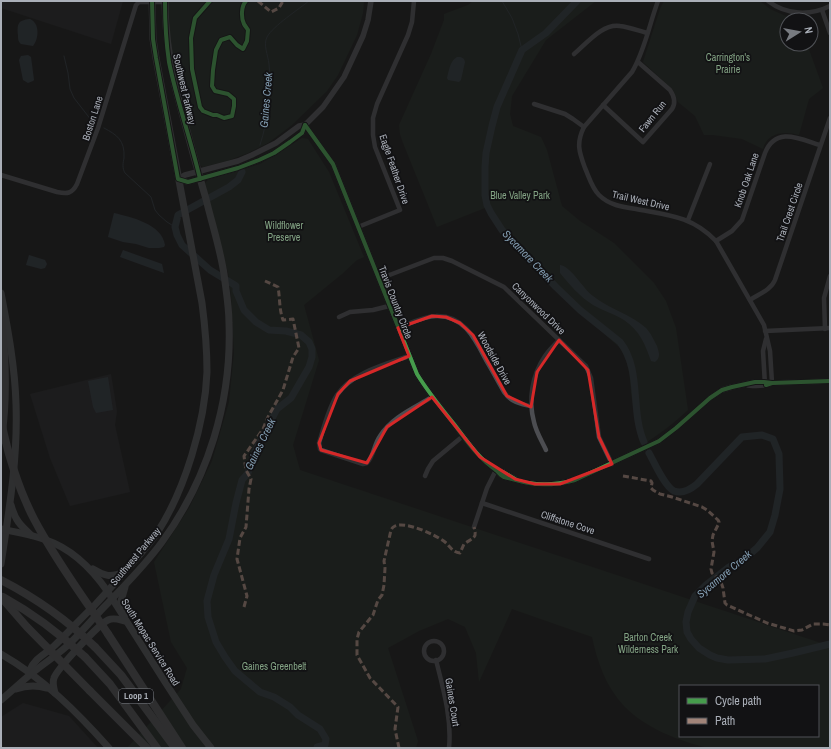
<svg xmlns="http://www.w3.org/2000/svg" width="831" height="749" font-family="'Archivo Narrow',sans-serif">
<rect width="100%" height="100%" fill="#181818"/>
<g fill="#222224">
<polygon points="1,1 123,1 111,44 1,8"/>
<polygon points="111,374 117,411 115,425 130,492 70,506 50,458 30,394"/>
<polygon points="23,703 69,716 98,748 1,748 1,717"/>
</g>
<g fill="#1e251f" fill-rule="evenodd">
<path d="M169 1H364L363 13 357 35 338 75 327 91 292 125 268 143 248 153 227 161 203 167 200 165C190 127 177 89 171 50 168 34 169 17 169 1Z"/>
<path d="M473 1H596L546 40 512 96 510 114 513 126 541 137 547 150 562 206 580 221 614 243 654 283 666 301 676 328 688 410C673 424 658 435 641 446 635 428 634 410 631 393 630 376 629 361 619 347L576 309 546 279 505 237 489 215 485 208 437 227 403 143 400 134 399 125 431 54 444 20V14L468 5Z"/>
<path d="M664 1H760L770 9 788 17 801 18 802 20H787V44H807L823 88 809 99 799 135C785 131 767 132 763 149L742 139 713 135H704L695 116 678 102 673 90 644 63 643 62 660 9Z"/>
<path d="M302 138 308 139 329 172 364 257 357 260 342 274 304 305 319 360 293 445 300 470 830 646V748H708C679 741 645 728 624 706 606 687 597 661 592 637L512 609 479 682 476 653 465 627 448 619 419 631 388 648 418 741 416 748H127L181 689 187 668 171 642 154 562 189 508 212 461 229 402 234 353 231 296 228 273 205 183 209 179 260 164ZM680 686H818V736H680Z"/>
</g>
<g fill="#2c3339">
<path d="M30 19C40 23 39 39 33 46L21 44C18 41 18 39 18 35 17 24 18 20 30 19Z"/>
<polygon points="28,55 31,57 34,80 33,81 28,83 23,80 19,60 21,56"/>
<path d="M457 57C461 57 464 57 465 62L461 80 459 82 448 80 447 78C449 70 450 61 457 57Z"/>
<path d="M114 213C131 217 162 224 165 245L164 247 159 248H149L136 244 123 242 108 237Z"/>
<polygon points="123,250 162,264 164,273 120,257"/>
<polygon points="29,255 45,260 47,264 45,268 41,269 26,265"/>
<path d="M560 265C572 267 583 289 593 296 609 309 631 314 646 328 650 332 654 340 657 346 659 353 661 357 655 362L651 361C645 344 640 331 624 320 615 314 603 311 593 305 579 296 570 285 560 273Z"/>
<polygon points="108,377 113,410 96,413 93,407 88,381"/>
</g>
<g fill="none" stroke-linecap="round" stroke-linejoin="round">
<g stroke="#2c3339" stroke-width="1">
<polyline points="502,1 512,18 518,34 522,50"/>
<polyline points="64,56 68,73 70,89 74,98 95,125"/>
<path d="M104 128C117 135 125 140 124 158 123 163 122 168 125 173L151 197 155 210 159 215 167 222 175 227"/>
<path d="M260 145C268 120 272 90 269 64 268 55 263 45 267 37 273 26 299 9 309 1"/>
</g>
<g stroke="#2c3339" stroke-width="7">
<path d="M577 1 546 33 522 50 497 107 492 126 486 153 485 167V195L487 205 491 213 502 230 556 287 580 310 620 342C642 370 630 410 644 442"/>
<polyline points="242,172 238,180 229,187 178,215 175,227 177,235 182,245 210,270 233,284 236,286 236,291 244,310 256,322 269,330 286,331 301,335 309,342 312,349 312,357 309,367 291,398 277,409 255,452 248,473 242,480 236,503 229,539 214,575 207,601 208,617 216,642 225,657 235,671 260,692 274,697 290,707 298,715 320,729 326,739 325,745 317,747 317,748"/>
<path d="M649 453C654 462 665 487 674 491 682 494 691 489 697 484L742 437 762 435 773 439 779 454 780 489 775 515 770 532 757 548 745 558 729 567 706 585 695 596 688 612 686 622 687 632 691 639 699 648 710 655 717 658 728 660 765 659 793 653 830 644"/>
</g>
<g stroke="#4c4d51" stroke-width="4.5">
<path d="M658 1C649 25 645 50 632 72L584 127C576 143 579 152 585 168 589 177 592 188 599 195 609 205 622 207 636 209 668 215 692 216 716 241L764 325 770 351 772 383"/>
<path d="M768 1C786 15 810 16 830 6"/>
<polyline points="822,10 830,33"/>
<path d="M574 54C587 43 603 23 620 26 629 27 639 31 647 33"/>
<polyline points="534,104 565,114 573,119 584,127"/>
<path d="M603 105 643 142 672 109C676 103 674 96 670 90L638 62"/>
<path d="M1 175 57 192C67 194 72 194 77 184L98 128 136 5 139 2H165"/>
<polyline points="688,220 710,164"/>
<polyline points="358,227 400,210 375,147 373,135 373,118 377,104 408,35 412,22 414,1"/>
<path d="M716 241 732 231 742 220 765 153C776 126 800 139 820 145"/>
<polyline points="379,279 434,258 443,258 452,261 504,287 586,366 591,378 599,437 612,464"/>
<path d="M750 300C759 294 771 290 775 280L830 118"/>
<polyline points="339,317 350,312 373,310 389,306"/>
<path d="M398 328C409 324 424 316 436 316 464 315 475 339 486 360 492 370 498 381 504 392 511 402 520 404 531 406"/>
<polyline points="825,329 824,298 830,276"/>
<polyline points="765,331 830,328"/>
<path d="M409 356C386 364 351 373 337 395 328 409 324 427 319 443L320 449 321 450 363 464 367 463C374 456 374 444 380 436 392 417 414 408 432 397"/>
<polyline points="765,385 763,351 766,339"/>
<path d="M546 450C542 441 536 432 534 422 528 400 532 375 545 356 549 350 554 345 559 340"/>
<polyline points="425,476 428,469 433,461 463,436"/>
<polyline points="482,503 649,559"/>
<polyline points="474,527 487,488 496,470"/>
<circle cx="434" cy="651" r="10"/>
<path d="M436 660C443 688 452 719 449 748"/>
</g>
<g stroke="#4c4d51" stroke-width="5.5">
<path d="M305 125 333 164 417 374C428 392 441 408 454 424 467 441 478 458 496 470"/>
<polyline points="178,179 188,182 238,168 259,160 274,153 290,142 302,133 305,125 323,107 344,77 363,36 368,20 371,1"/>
<polyline points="178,179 185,175 238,161 252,155 276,143 299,126 305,125"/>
<path d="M748 385C757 386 764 386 772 383L830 381"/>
<path d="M515 479 503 472 496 470 501 475 504 477C513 479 521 482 529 483 545 486 560 484 575 480L659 441 676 428 710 398 722 390 732 387 755 382H764L772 383"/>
</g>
<g stroke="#4b4c4f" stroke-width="7">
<path d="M1 293C8 330 15 367 16 404 18 458 9 511 1 564"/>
<path d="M11 505C15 520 20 525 31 535"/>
<path d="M1 529C16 532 32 535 46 540 73 549 92 569 108 592L165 682 193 725 211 748"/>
<path d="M93 569C105 576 110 578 124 572"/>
<polyline points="125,615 121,601 125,587"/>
<path d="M1 654C43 678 77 712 109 748"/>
<path d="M31 674 30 670C34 659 45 654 53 647 67 634 80 619 94 606 105 594 116 582 126 570 137 558 148 546 157 533 185 490 205 423 207 372 207 349 205 326 202 303L156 58 153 39 152 1"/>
<path d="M16 689C27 685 36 685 47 688"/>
<path d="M55 693C54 689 52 683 54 678 57 669 99 624 108 620 114 617 120 620 126 621"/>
<path d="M1 700C13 690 24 679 36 670 46 662 57 655 67 646 81 633 94 617 108 603 127 583 146 564 162 542 208 479 232 401 229 323 229 307 226 290 224 274 220 248 212 224 206 199 195 161 185 124 175 86 169 58 165 30 165 1"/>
</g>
<g stroke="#494a4d" stroke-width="8">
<path d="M1 320C6 362 7 398 1 440"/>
<polyline points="108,634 182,748"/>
<polyline points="95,647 121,675 175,748"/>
<polyline points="85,657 110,684 157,748"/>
<polyline points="90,691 147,748"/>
</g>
<g stroke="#494a4d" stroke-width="8">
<path d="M1 421C8 455 18 488 34 519 55 559 83 597 108 634"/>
<path d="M1 580C36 598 67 620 95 647"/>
<polyline points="1,597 27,627 90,691"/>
<path d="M3 597C34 614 60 634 85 657"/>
</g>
<g stroke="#a18479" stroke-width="3" stroke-dasharray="6 3" stroke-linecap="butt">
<polyline points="258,1 271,12 279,8 283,1"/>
<polyline points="623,476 651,481 652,483 651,488 653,490 660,494 672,497 702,507 707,510 718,520 719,522 718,525 713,535 712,541 714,552 711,569 712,573 721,582 723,588 725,603 727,605 767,623 794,631 802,630 813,624 823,624 830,625"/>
<path d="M244 607 247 596 237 559 240 538 246 527 249 489 251 479 246 470 244 456 263 429 268 417 283 390 293 357 299 348 293 319 283 320C279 309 280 298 278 287L265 281"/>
<path d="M399 748 395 729 398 707 370 678 357 655V639L359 632 373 615 378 600 382 595 384 585 385 568 384 561 391 530C392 528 393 527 395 526 406 521 436 535 445 542 451 547 452 552 460 553L464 544C472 538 478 539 474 527"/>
</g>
<g stroke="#121214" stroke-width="6">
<g id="cycleway">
<polyline points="152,1 153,39 156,58 178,179 188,182 238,168 259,160 274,153 290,142 302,133 305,125"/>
<path d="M165 1C165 21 166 42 169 62 177 102 191 140 200 179"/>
<path d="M210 1 195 18 191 38 192 69 200 107 203 111 213 115H217L224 118 232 116 234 106V99L228 94 215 91 212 86 213 70 216 50 221 40 230 37 237 45 243 49 247 41 248 30C247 28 245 26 244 24 241 18 241 6 246 1"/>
<path d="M305 125 333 164 417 374C428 392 441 408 454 424 467 441 478 458 496 470"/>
<polyline points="766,385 772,383 830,381"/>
<path d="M515 479 503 472 496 470 501 475 504 477C513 479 521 482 529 483 545 486 560 484 575 480L659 441 676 428 710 398 722 390 732 387 755 382H764L772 383"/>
</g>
</g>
<use href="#cycleway" stroke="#469c4c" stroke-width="4"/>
</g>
<path d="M0 0H831V749H0ZM432 316 446 317 460 323 473 335 507 396 531 407 537 372 559 340 588 370 599 437 612 464 560 484H535L515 479 480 457 432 397 387 427 367 463 321 450 319 443 338 394 350 381 409 356 398 328Z" fill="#181818" fill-opacity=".55" fill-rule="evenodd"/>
<path fill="none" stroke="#d62828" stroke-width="3" stroke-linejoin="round" d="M432 316 446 317 460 323 473 335 507 396 531 407 537 372 559 340 588 370 599 437 612 464 560 484H535L515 479 480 457 432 397 387 427 367 463 321 450 319 443 338 394 350 381 409 356 398 328Z"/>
<g text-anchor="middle" stroke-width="3.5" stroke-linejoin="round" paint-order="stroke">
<rect fill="#121214" stroke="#7c8087" stroke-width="1" x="119" y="689" width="34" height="14" rx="3"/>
<g font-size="9" font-weight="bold" fill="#aaafb8">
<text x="136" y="699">Loop 1</text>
</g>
<g font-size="10" fill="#82a283" stroke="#121214">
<text x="728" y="61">Carrington's<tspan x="728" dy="12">Prairie</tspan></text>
<text x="520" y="199">Blue Valley Park</text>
<text x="284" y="229">Wildflower<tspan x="284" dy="12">Preserve</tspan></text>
<text x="648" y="641">Barton Creek<tspan x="648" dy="12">Wilderness Park</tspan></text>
<text x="274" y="670">Gaines Greenbelt</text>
</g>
<g font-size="10" fill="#aaafb8" stroke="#121214">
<text transform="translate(185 89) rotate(77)" y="4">Southwest Parkway</text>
<text transform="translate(652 116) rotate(-51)" y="4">Fawn Run</text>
<text transform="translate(92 118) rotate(-72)" y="4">Boston Lane</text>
<text transform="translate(395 169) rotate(71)" y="4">Eagle Feather Drive</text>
<text transform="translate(746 180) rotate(-71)" y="4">Knob Oak Lane</text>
<text transform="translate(641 200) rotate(13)" y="4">Trail West Drive</text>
<text transform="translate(789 212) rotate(-71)" y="4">Trail Crest Circle</text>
<text transform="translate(396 302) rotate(69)" y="4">Travis Country Circle</text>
<text transform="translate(539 308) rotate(44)" y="4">Canyonwood Drive</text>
<text transform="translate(495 358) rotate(61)" y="4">Woodside Drive</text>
<text transform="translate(568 522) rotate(18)" y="4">Cliffstone Cove</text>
<text transform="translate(135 556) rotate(-50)" y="4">Southwest Parkway</text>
<text transform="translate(151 642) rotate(58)" y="4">South Mopac Service Road</text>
<text transform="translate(453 702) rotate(81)" y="4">Gaines Court</text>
</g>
<g font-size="11" font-style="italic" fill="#839db1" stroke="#121214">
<text transform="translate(266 100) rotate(-85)" y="4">Gaines Creek</text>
<text transform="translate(528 256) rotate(46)" y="4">Sycamore Creek</text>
<text transform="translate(260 444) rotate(-64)" y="4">Gaines Creek</text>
<text transform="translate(724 574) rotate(-40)" y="4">Sycamore Creek</text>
</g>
</g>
<rect width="831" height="749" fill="none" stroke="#aaafb8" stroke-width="4"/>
<rect x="679" y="685" width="140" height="52" fill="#121214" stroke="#4f5156"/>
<rect x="687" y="698" width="20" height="6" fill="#469c4c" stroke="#4f5156"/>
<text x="715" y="705" font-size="12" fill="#aaafb8">Cycle path</text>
<rect x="687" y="718" width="20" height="6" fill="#a18479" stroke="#4f5156"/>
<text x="715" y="725" font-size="12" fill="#aaafb8">Path</text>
<g transform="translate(799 32) rotate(79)"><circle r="19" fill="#121214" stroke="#4f5156"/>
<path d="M0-3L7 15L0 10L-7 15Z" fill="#777a80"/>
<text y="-6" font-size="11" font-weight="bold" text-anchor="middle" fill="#aaafb8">N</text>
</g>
</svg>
